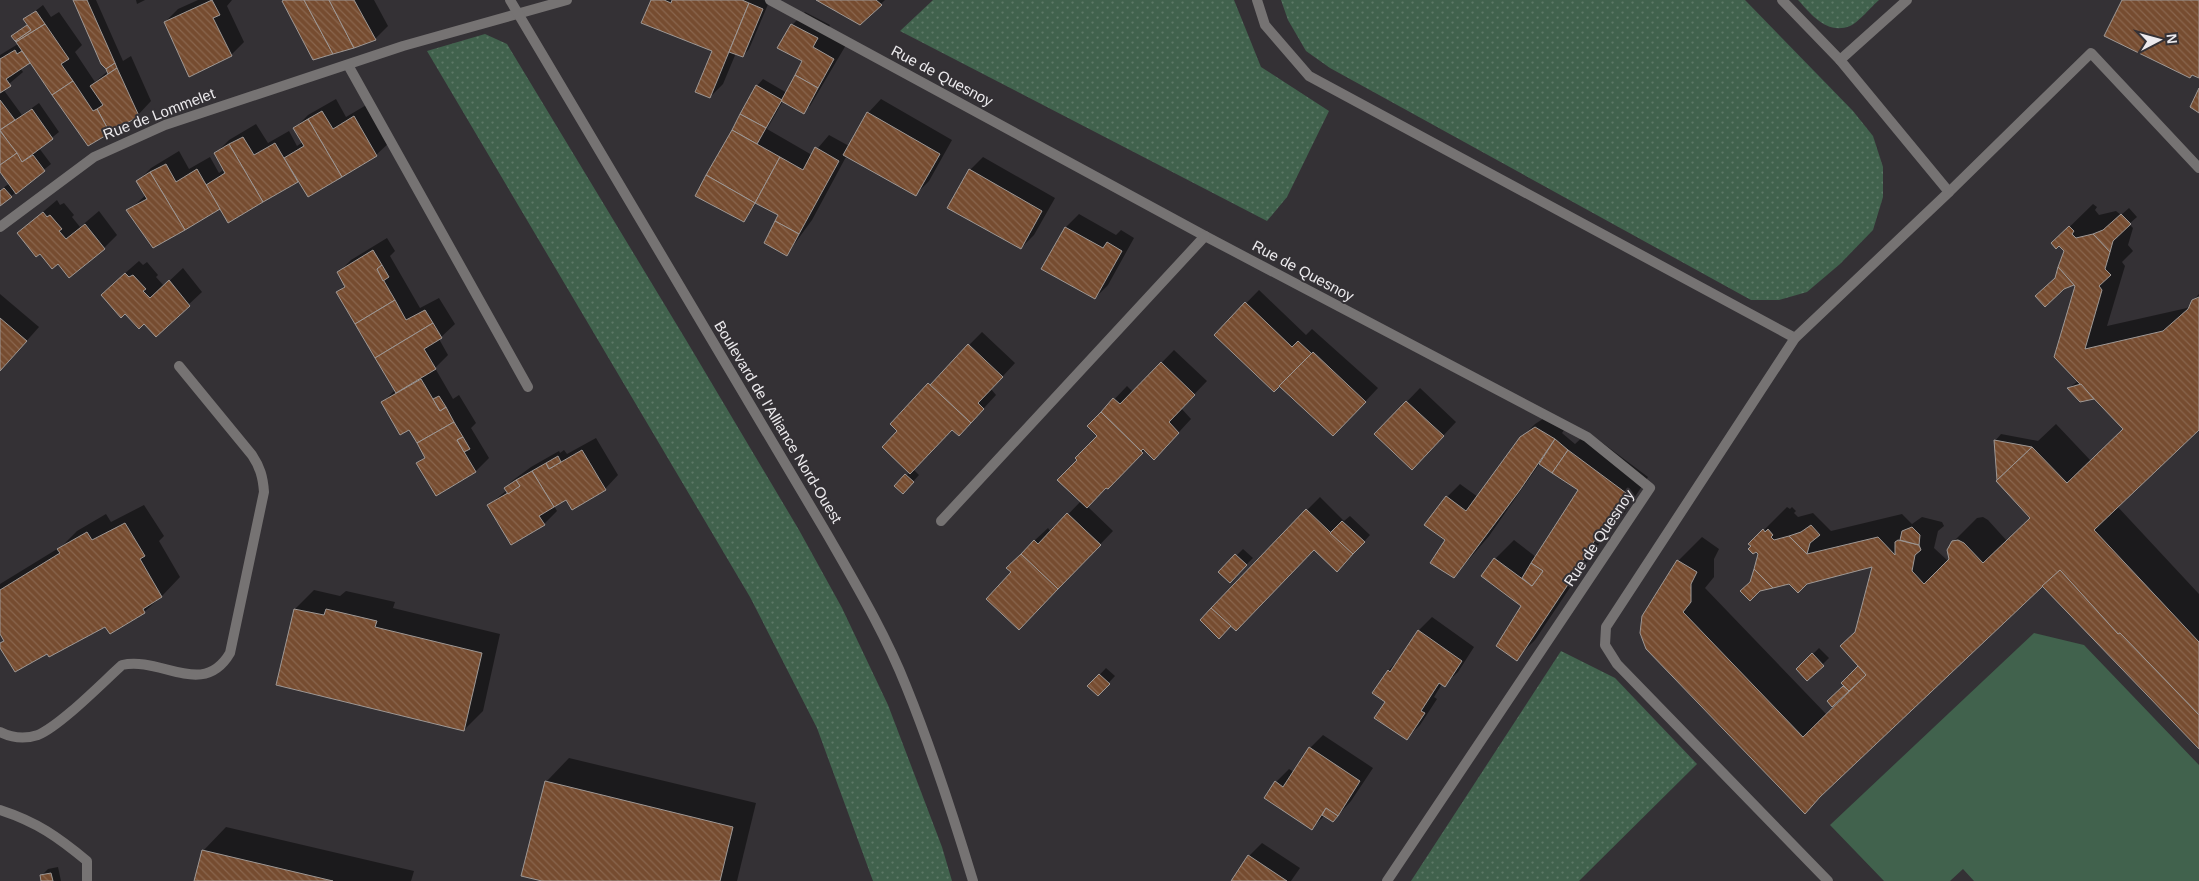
<svg xmlns="http://www.w3.org/2000/svg" width="2199" height="881" font-family="Helvetica,sans-serif">
<defs>
<pattern id="grass-dots" width="8" height="8" patternUnits="userSpaceOnUse" patternTransform="scale(1.25)"><rect width="8" height="8" fill="#41624d"/><path d="M2 2h.1M6 6h.1" fill="none" stroke="#5d7967" stroke-width="1.8" stroke-linecap="round"/></pattern>
<pattern id="building-back-hatch" width="6" height="6" patternUnits="userSpaceOnUse" patternTransform="scale(1.25)"><rect width="6" height="6" fill="#764c30"/><path d="M-1 5l2 2M0 0l6 6M5-1l2 2" fill="none" stroke="#8a664e"/></pattern>
</defs>
<rect width="100%" height="100%" fill="#343135"/>
<g fill="url(#grass-dots)">
<polygon points="933,0 1234,0 1261,67 1329,111 1287,197 1267,221 900,31"/>
<polygon points="1281,0 1745,0 1853,111 1873,136 1883,167 1883,197 1873,230 1840,264 1807,292 1779,300 1751,300 1330,68 1306,51 1288,20"/>
<path d="M1798 0H1879C1872 6 1858 23 1850 26 1827 35 1812 15 1798 0Z"/>
<polygon points="485,34 507,44 686,340 799,530 842,608 888,705 942,847 952,881 873,881 817,728 750,597 427,51"/>
<polygon points="1561,651 1615,678 1697,764 1579,881 1411,881"/>
</g>
<polygon fill="#41624d" points="2034,633 2084,645 2199,765 2199,881 1974,881 1963,869 1950,881 1884,881 1830,825"/>
<g fill="#0007">
<polygon points="74,0 96,0 123,61 131,56 151,101 138,115 88,144 31,62 20,68 23,72 3,89 22,115 39,103 59,132 39,148 51,164 0,205 0,190 10,183 0,170 0,55 18,44 13,36 28,24 25,19 43,5 51,17 59,12 82,45 75,52 95,82 108,71"/>
<polygon points="136,0 145,0 137,4"/>
<polygon points="198,0 232,0 227,6 244,42 231,55 165,22 178,9"/>
<polygon points="284,0 374,0 388,26 375,39"/>
<polygon points="652,0 763,0 769,2 749,49 743,56 736,53 723,84 710,97 713,51"/>
<polygon points="818,0 885,0 860,23"/>
<polygon points="805,12 830,25 826,33 846,45 810,106 803,112 783,101 767,129 812,155 829,135 849,146 868,113 881,99 952,140 929,181 916,194 847,155 812,220 787,254 780,215 757,202 744,221 696,195 757,86 763,79 787,93 804,61 792,25"/>
<polygon points="336,99 346,117 368,104 390,142 376,155 308,196 299,181 228,222 221,208 128,211 146,195 138,181 151,168 179,151 189,169 210,157 219,173 225,169 216,153 229,140 256,124 268,143 289,131 297,146 303,142 295,128 308,115"/>
<polygon points="983,157 1055,198 1034,235 1021,248 970,170"/>
<polygon points="57,200 60,205 64,203 74,215 72,217 80,227 99,211 117,235 104,248 59,262 40,252 18,233"/>
<polygon points="2093,204 2097,207 2095,210 2099,215 2116,211 2121,215 2129,208 2137,217 2129,224 2133,228 2128,245 2133,251 2122,262 2125,266 2107,326 2187,308 2199,294 2199,428 2117,506 2199,594 2199,747 2042,585 1837,779 1805,813 1643,617 1678,561 1702,537 1719,549 1714,559 1714,577 1705,588 1827,715 1863,679 1862,677 1832,705 1829,701 1845,686 1860,666 1856,632 1873,566 1790,582 1751,582 1760,554 1750,544 1787,507 1790,509 1792,507 1796,511 1794,513 1798,517 1813,513 1831,531 1902,514 1912,524 1922,517 1942,522 1944,526 1938,531 1934,548 1948,561 1950,559 1953,542 1977,518 1983,517 1988,520 2007,541 2031,517 1999,480 1995,441 2001,434 2038,441 2056,424 2091,461 2124,429 2095,398 2080,400 2069,388 2078,381 2076,285 2074,283 2063,288 2057,278 2065,250 2059,244 2053,243"/>
<polygon points="1079,214 1116,235 1121,230 1134,238 1108,285 1095,298 1066,227"/>
<polygon points="387,238 395,251 390,256 420,308 439,298 455,324 439,339 448,355 435,368 453,399 459,395 476,423 471,428 489,458 476,471 437,495 418,463 426,456 410,429 382,403 396,389 338,292 345,285 338,273 351,260"/>
<polygon points="139,261 143,265 147,262 158,275 156,277 164,286 183,268 202,292 156,335 115,282"/>
<polygon points="1259,290 1306,335 1312,329 1378,388 1346,422 1279,385 1215,335"/>
<polygon points="0,294 39,327 0,371"/>
<polygon points="982,332 1015,363 991,389 996,395 972,421 953,429 913,469 919,475 909,486 896,486 910,472 899,431 891,424"/>
<polygon points="1174,350 1207,381 1181,408 1191,419 1167,445 1145,450 1087,506 1113,531 1032,615 1012,572 1034,541 1048,528 1051,532 1081,501 1098,436 1089,426 1127,386 1133,392"/>
<polygon points="1420,388 1456,422 1425,455 1376,434"/>
<polygon points="1549,415 1567,426 1562,433 1575,444 1588,432 1648,477 1623,515 1607,532 1535,640 1516,659 1523,606 1495,559 1514,540 1536,557 1579,490 1540,463 1489,536 1454,577 1447,539 1447,497 1460,484 1478,497 1521,438 1535,424"/>
<polygon points="596,438 618,475 605,489 566,498 554,506 557,511 544,524 489,505 507,490 505,488 512,481 531,467 559,451 560,453 564,450 567,454"/>
<polygon points="1320,497 1344,521 1350,516 1370,535 1350,557 1314,548 1307,510"/>
<polygon points="144,505 164,536 159,541 180,577 162,596 144,612 110,633 106,625 47,652 0,646 5,640 0,632 0,584 62,546 77,531 106,514 111,522"/>
<polygon points="1243,549 1253,558 1230,581 1220,572"/>
<polygon points="314,590 340,596 346,591 395,602 393,608 500,634 483,711 464,730 295,609"/>
<polygon points="1432,617 1474,647 1458,672 1444,685 1442,684 1434,697 1437,699 1420,725 1407,738 1387,702 1374,693 1389,670 1400,658 1419,630"/>
<polygon points="1819,648 1829,658 1808,679 1798,669"/>
<polygon points="1106,668 1115,676 1098,694 1089,686"/>
<polygon points="1323,735 1373,768 1351,801 1333,821 1325,815 1312,828 1276,782 1289,769 1294,772 1310,748"/>
<polygon points="569,758 756,803 737,881 547,881 546,782"/>
<polygon points="226,827 414,871 411,881 196,881 203,851"/>
<polygon points="1262,843 1300,868 1291,881 1232,881 1249,856"/>
<polygon points="58,867 61,881 42,881 41,876 48,869"/>
</g>
<g fill="url(#building-back-hatch)" stroke="#9e9895">
<polygon points="73,0 87,0 115,63 106,69 101,64"/>
<polygon points="212,0 220,15 213,18 232,56 189,77 164,22"/>
<polygon points="284,0 304,0 333,54 313,60 282,1"/>
<polygon points="304,0 329,0 354,48 333,54"/>
<polygon points="329,0 354,0 376,40 354,48"/>
<polygon points="651,0 664,0 671,3 672,0 742,0 749,3 710,98 695,92 712,51 641,23"/>
<polygon points="816,0 876,0 882,5 860,25"/>
<polygon points="2122,0 2199,0 2199,78 2192,75 2190,78 2104,36"/>
<polygon points="749,3 763,9 743,57 729,52"/>
<polygon points="36,11 45,24 16,42 15,41 31,30 23,19"/>
<polygon points="45,24 69,59 61,64 73,81 52,95 16,42"/>
<polygon points="791,24 818,38 813,47 834,59 818,88 795,75 802,61 777,48"/>
<polygon points="27,25 31,30 15,41 11,36"/>
<polygon points="15,50 17,54 22,51 30,63 6,79 11,86 0,93 0,59"/>
<polygon points="115,63 117,68 108,74 106,69"/>
<polygon points="117,68 139,116 110,133 97,109 103,105 90,86"/>
<polygon points="795,75 818,88 804,114 781,101"/>
<polygon points="73,81 93,111 97,109 110,133 88,146 52,95"/>
<polygon points="756,85 782,100 766,128 740,114"/>
<polygon points="2199,88 2199,113 2190,107"/>
<polygon points="0,100 15,120 0,130"/>
<polygon points="32,109 53,139 22,162 0,130"/>
<polygon points="322,111 333,129 354,116 377,156 342,177 308,119"/>
<polygon points="867,112 940,154 916,196 843,155"/>
<polygon points="740,114 766,128 757,144 732,130"/>
<polygon points="308,119 342,177 308,197 284,158 304,146 293,128"/>
<polygon points="732,130 780,157 755,203 706,175"/>
<polygon points="0,131 17,153 0,165"/>
<polygon points="243,137 254,155 275,143 298,182 263,202 229,144"/>
<polygon points="229,144 263,202 228,223 206,185 225,173 214,153"/>
<polygon points="815,147 839,161 799,234 775,221 778,215 755,203 780,157 803,170"/>
<polygon points="17,153 22,162 33,155 45,171 16,194 0,172 0,165"/>
<polygon points="166,164 176,182 197,169 220,209 185,230 150,172"/>
<polygon points="969,169 1042,211 1021,249 947,208"/>
<polygon points="150,172 185,230 153,248 126,210 147,199 136,181"/>
<polygon points="706,175 755,203 744,222 695,196"/>
<polygon points="4,188 12,197 0,206 0,191"/>
<polygon points="43,212 47,217 50,215 62,229 59,231 66,239 85,224 105,249 69,278 58,264 52,269 40,254 36,257 17,233"/>
<polygon points="2121,214 2131,224 2113,241 2110,252 2093,234 2103,230"/>
<polygon points="775,221 799,234 787,256 764,243"/>
<polygon points="2069,226 2074,231 2072,234 2076,238 2093,234 2110,252 2105,269 2111,275 2099,286 2102,290 2085,349 2163,331 2188,309 2192,300 2199,297 2199,430 2094,530 2199,642 2199,715 2120,633 2118,634 2060,570 1820,797 1805,814 1646,649 1640,633 1642,616 1677,560 1697,572 1691,584 1691,602 1683,612 1803,737 1866,675 1840,646 1855,632 1872,567 1807,584 1798,593 1789,584 1773,588 1754,569 1758,554 1756,552 1753,554 1748,549 1751,546 1748,544 1763,529 1765,532 1768,529 1773,535 1771,537 1774,540 1789,536 1807,554 1878,537 1895,555 1895,542 1898,540 1919,545 1921,550 1915,555 1912,571 1924,584 1949,559 1947,550 1952,541 1958,540 1964,543 1983,563 2030,518 1996,481 2032,447 2067,483 2123,429 2054,357 2075,286 2058,267 2064,251 2059,246 2056,249 2051,243"/>
<polygon points="1065,227 1103,248 1107,242 1122,251 1095,299 1041,269"/>
<polygon points="373,250 382,265 377,269 395,300 355,324 336,292 345,287 337,272"/>
<polygon points="382,265 389,277 383,281 377,269"/>
<polygon points="2058,267 2074,285 2064,289 2045,307 2035,296 2055,278"/>
<polygon points="125,273 129,277 133,275 146,289 143,291 150,298 169,280 190,306 156,337 144,324 139,329 125,314 121,318 101,295"/>
<polygon points="395,300 406,320 425,310 433,323 375,358 355,324"/>
<polygon points="1245,302 1292,347 1298,341 1312,354 1274,392 1214,335"/>
<polygon points="0,318 27,341 0,371"/>
<polygon points="433,323 442,338 424,349 436,369 396,393 375,358"/>
<polygon points="968,344 1003,377 978,403 984,409 971,423 930,385"/>
<polygon points="1313,352 1366,402 1333,436 1279,386"/>
<polygon points="1161,362 1195,395 1169,422 1179,433 1154,460 1143,449 1141,451 1101,412 1113,398 1120,404"/>
<polygon points="421,379 440,411 446,407 454,422 417,443 409,430 400,435 381,402"/>
<polygon points="928,383 971,423 959,436 952,430 910,474 882,447 897,431 890,424"/>
<polygon points="2081,384 2094,399 2080,402 2067,388"/>
<polygon points="439,396 446,407 440,411 433,399"/>
<polygon points="1406,401 1444,436 1412,470 1374,434"/>
<polygon points="1101,412 1143,453 1108,489 1106,488 1087,508 1057,480 1077,460 1075,458 1097,436 1087,426"/>
<polygon points="454,422 463,437 457,440 476,472 436,496 416,463 425,458 417,443"/>
<polygon points="1535,427 1555,439 1520,490 1454,578 1430,563 1445,540 1424,525 1446,496 1466,511 1520,437"/>
<polygon points="463,437 470,449 464,452 457,440"/>
<polygon points="1555,439 1568,450 1552,473 1539,464"/>
<polygon points="1994,440 2032,447 1997,480"/>
<polygon points="582,450 606,490 572,510 566,500 554,507 532,471 546,463 549,469"/>
<polygon points="1568,450 1630,496 1604,536 1599,533 1573,577 1517,661 1496,646 1521,606 1481,576 1494,558 1532,586 1543,571 1531,563 1578,490 1552,473"/>
<polygon points="558,456 561,462 549,469 546,463"/>
<polygon points="532,471 554,507 539,516 545,525 511,545 487,505 520,486 516,480"/>
<polygon points="905,474 914,482 903,494 894,486"/>
<polygon points="516,480 520,486 508,494 504,488"/>
<polygon points="1306,509 1353,554 1337,572 1314,550 1236,631 1211,608"/>
<polygon points="1067,513 1101,545 1058,589 1021,554 1034,540 1038,544"/>
<polygon points="1342,521 1365,542 1353,554 1330,533"/>
<polygon points="125,523 145,556 140,559 162,597 143,609 145,613 110,634 105,627 49,657 47,654 15,672 0,648 0,643 4,641 0,634 0,590 60,553 57,549 87,532 92,540"/>
<polygon points="1811,525 1820,535 1810,543 1807,554 1789,536 1801,532"/>
<polygon points="1912,527 1920,535 1919,545 1900,540 1902,531"/>
<polygon points="1021,554 1058,589 1019,630 986,599 1011,572 1006,568"/>
<polygon points="1235,554 1247,565 1230,583 1218,572"/>
<polygon points="1531,563 1543,571 1532,586 1522,578"/>
<polygon points="1754,569 1773,588 1760,591 1750,601 1740,591 1750,582"/>
<polygon points="2060,570 2118,634 2120,633 2199,715 2199,749 2042,586"/>
<polygon points="1211,608 1231,626 1219,639 1200,620"/>
<polygon points="294,609 324,615 326,609 377,621 375,627 482,653 464,731 276,685"/>
<polygon points="1418,630 1462,661 1445,687 1439,683 1421,711 1425,713 1407,740 1374,718 1385,702 1372,693 1388,670 1390,672"/>
<polygon points="1812,653 1824,666 1807,681 1796,669"/>
<polygon points="1858,666 1866,675 1849,691 1841,683"/>
<polygon points="1099,674 1110,684 1098,696 1087,686"/>
<polygon points="1843,686 1849,691 1832,707 1827,701"/>
<polygon points="1309,747 1360,781 1338,816 1326,808 1312,830 1264,798 1275,781 1283,787"/>
<polygon points="545,781 733,827 720,881 542,881 521,876"/>
<polygon points="1326,808 1338,816 1333,822 1322,815"/>
<polygon points="202,850 333,881 194,881"/>
<polygon points="1248,855 1287,881 1231,881"/>
<polygon points="51,873 53,881 41,881 40,875"/>
</g>
<g fill="none" stroke-linecap="round" stroke-linejoin="round">
<g stroke="#767373" stroke-width="10">
<polyline points="1257,0 1265,25 1309,76 1795,338"/>
<polyline points="1782,0 1840,60"/>
<polyline points="1949,192 2091,53 2199,168"/>
<path d="M0 732C12 738 26 739 38 735 61 725 102 683 122 665 161 656 203 699 230 653L264 492C263 477 260 467 252 455L179 366"/>
<path d="M0 810C37 822 58 837 87 861V881"/>
<polyline points="1828,881 1617,664 1605,645 1606,627 1795,338 1949,192 1840,60 1907,0"/>
</g>
<g stroke="#767373" stroke-width="10">
<polyline points="770,0 1205,236 1587,437 1650,488 1387,881"/>
<polyline points="348,65 528,387"/>
<polyline points="0,227 94,157 165,125 403,46 567,0"/>
<polyline points="941,521 1205,236"/>
</g>
<path stroke="#767373" stroke-width="10" d="M510 0 827 534C855 583 885 633 906 686 932 750 953 815 973 881"/>
</g>
<g text-anchor="middle" stroke-width="4" stroke-linejoin="round" paint-order="stroke">
<g font-size="15" fill="#eceaed" stroke="#343135">
<text transform="translate(942 76) rotate(28)" y="5">Rue de Quesnoy</text>
<text transform="translate(159 114) rotate(-21)" y="5">Rue de Lommelet</text>
<text transform="translate(1303 271) rotate(28)" y="5">Rue de Quesnoy</text>
<text transform="translate(778 422) rotate(59)" y="5">Boulevard de l'Alliance Nord-Ouest</text>
<text transform="translate(1599 538) rotate(-56)" y="5">Rue de Quesnoy</text>
</g>
</g>
<g transform="translate(2159 40) rotate(84)" stroke="#343135" stroke-width="4" paint-order="stroke">
<path d="M0-4L9 19L0 12L-9 19Z" fill="#eceaed"/>
<text y="-8" font-size="14" font-weight="bold" text-anchor="middle" fill="#eceaed">N</text>
</g>
</svg>
